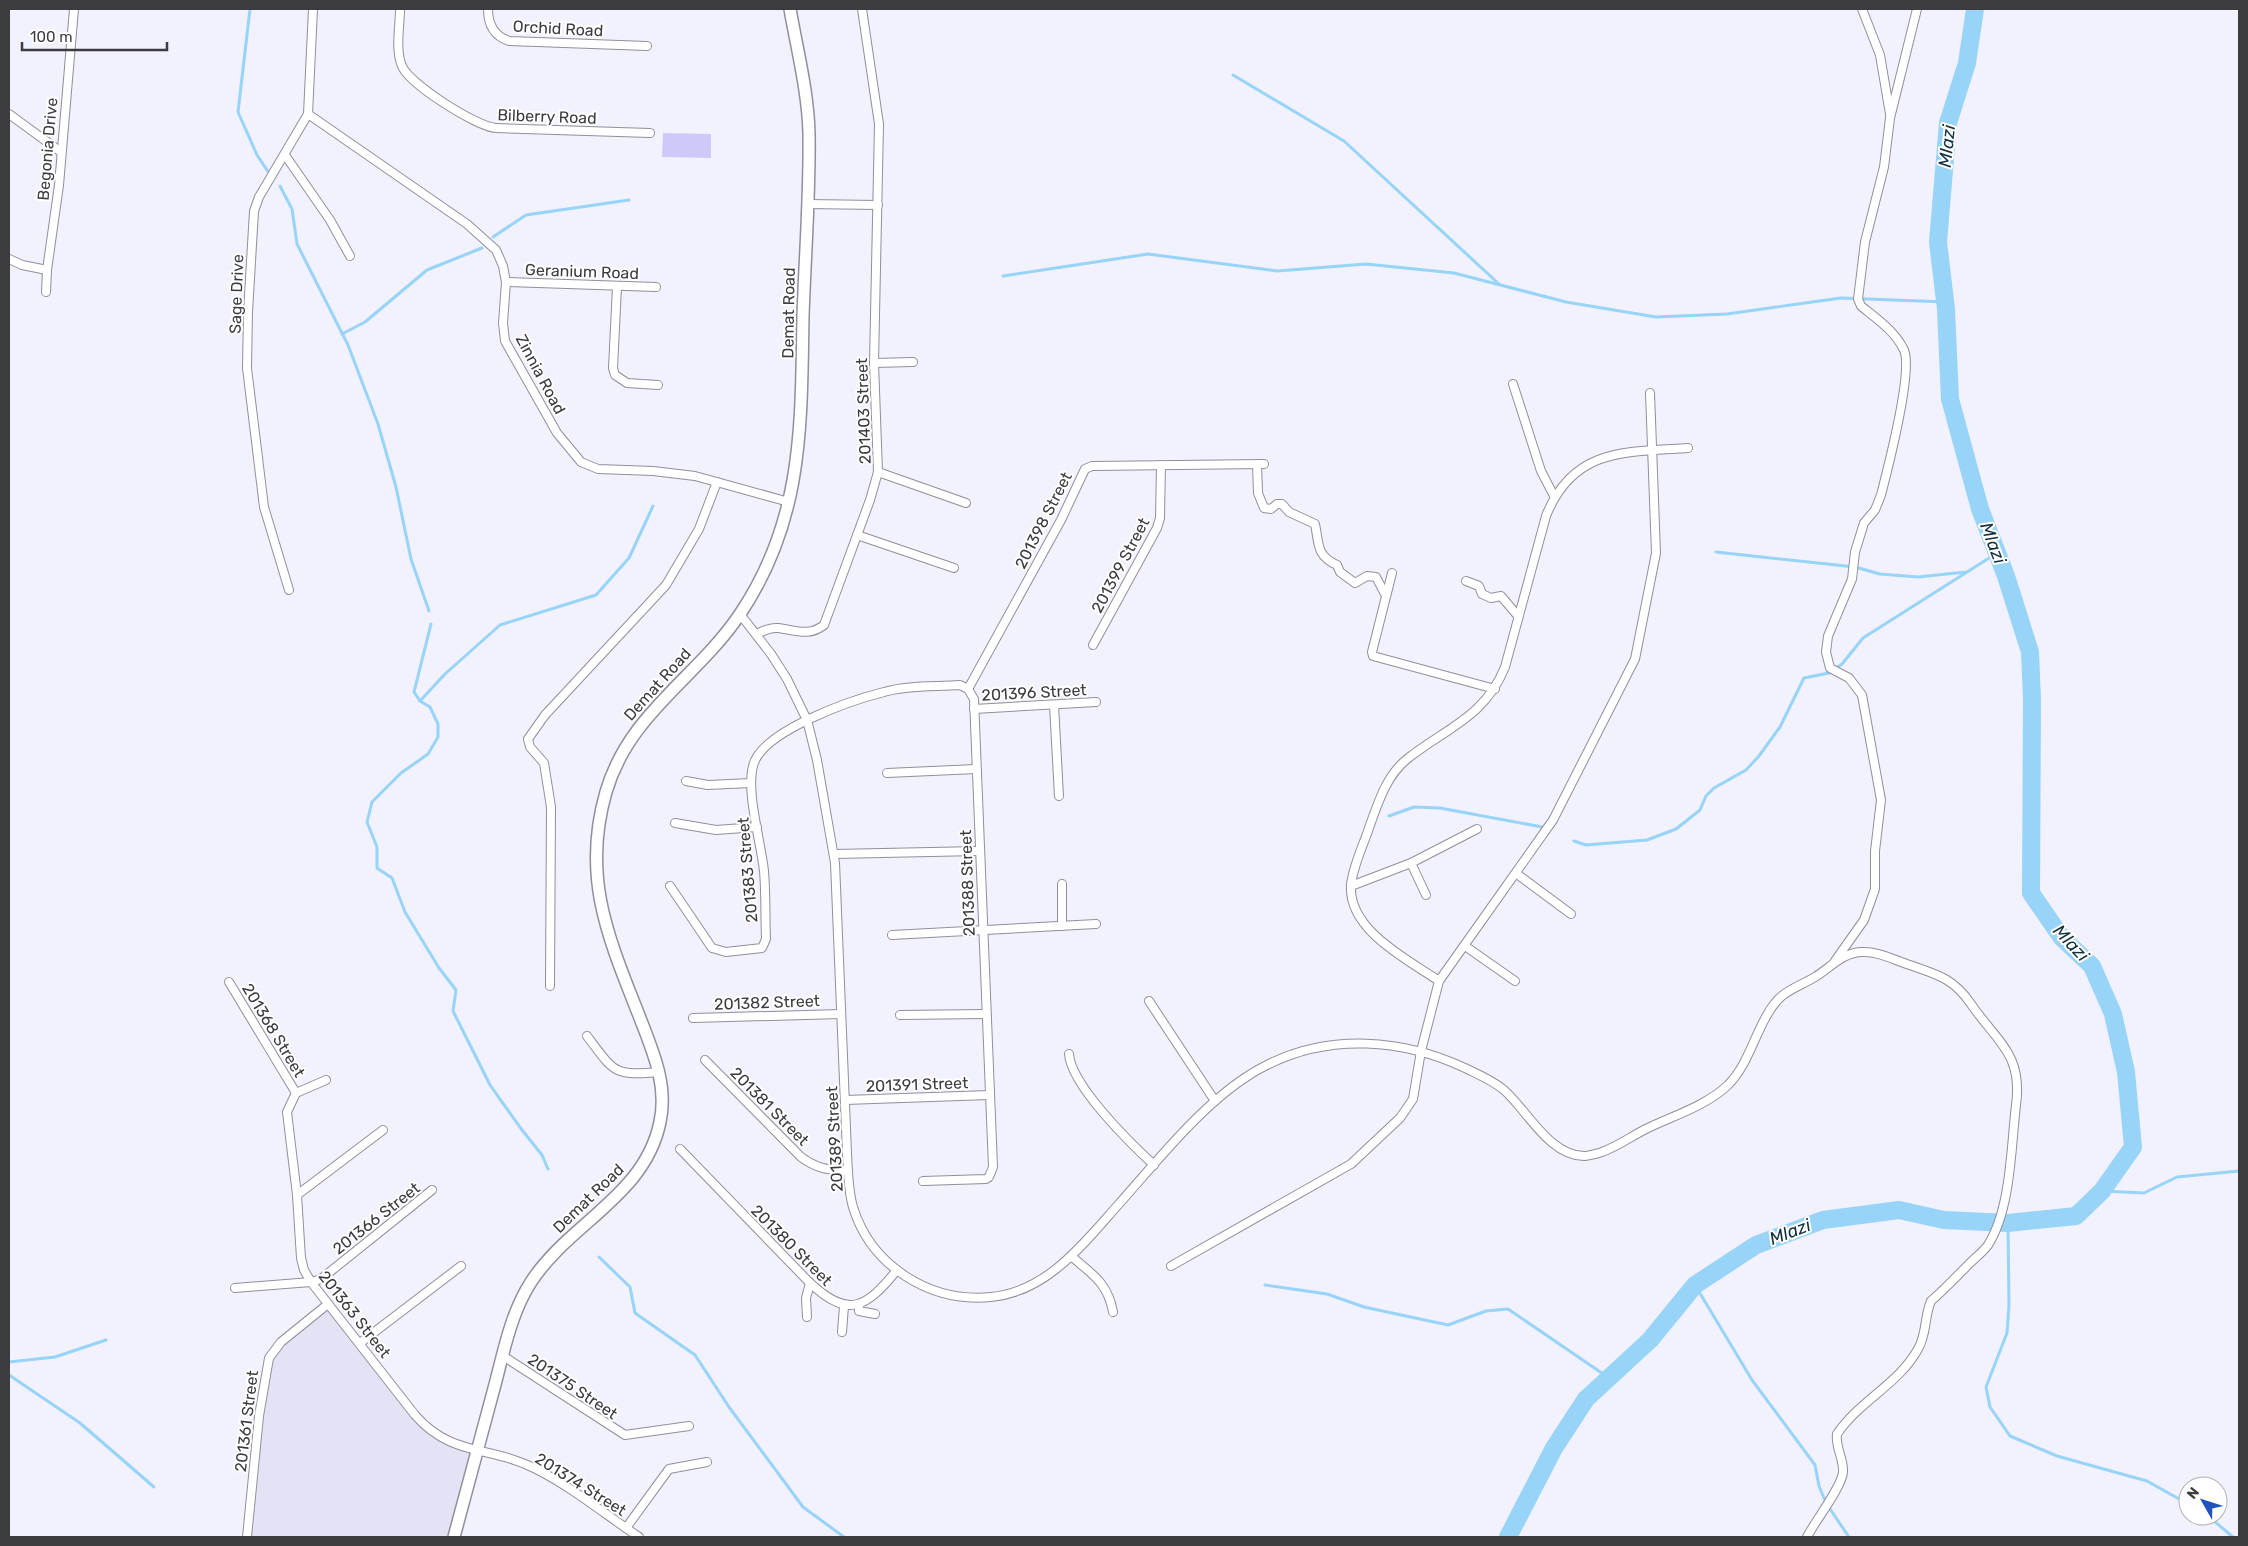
<svg xmlns="http://www.w3.org/2000/svg" width="2248" height="1546" font-family="Rubik,sans-serif">
<rect width="100%" height="100%" fill="#f2f1fe"/>
<polygon fill="#e4e2f5" points="328,1304 424,1426 477,1452 454,1537 248,1537 259,1416 274,1350"/>
<polygon fill="#cfc9fa" points="663,133 711,134 711,158 662,157"/>
<g fill="none" stroke-linecap="round" stroke-linejoin="round">
<g stroke="#97d4f7" stroke-width="3">
<polyline points="250,9 238,112 257,155 269,173"/>
<polyline points="1233,75 1344,141 1499,284"/>
<polyline points="280,186 292,209 297,244 348,345 378,424 396,487 411,559 429,611"/>
<polyline points="493,237 526,215 629,200"/>
<polyline points="1003,276 1148,254 1277,271 1366,264 1454,273 1566,302 1656,317 1727,314 1841,298 1946,302"/>
<polyline points="342,334 365,322 427,270 482,248"/>
<polyline points="1716,552 1855,567 1880,574 1918,577 1966,572"/>
<polyline points="431,624 414,692 420,701 430,707 438,724 438,737 428,754 401,773 372,802 367,822 377,847 377,868 392,878 405,912 439,968 456,990 453,1011 490,1085 522,1130 542,1155 548,1169"/>
<polyline points="420,701 445,674 500,625 596,595 629,558 653,506"/>
<polyline points="1389,816 1414,807 1440,808 1542,827"/>
<polyline points="1574,841 1586,845 1647,840 1676,829 1700,810 1706,796 1714,788 1746,770 1759,756 1780,727 1804,678 1829,673 1842,664 1863,638 1997,553"/>
<polyline points="2102,1191 2144,1193 2177,1177 2239,1171"/>
<polyline points="2008,1223 2009,1306 2007,1333 1986,1387 1990,1407 2010,1436 2057,1456 2147,1481 2188,1504"/>
<polyline points="599,1257 630,1287 635,1313 695,1355 729,1407 803,1507 844,1537"/>
<polyline points="1265,1285 1327,1294 1364,1307 1448,1325 1486,1311 1508,1309 1609,1378"/>
<polyline points="1695,1285 1752,1380 1815,1465 1819,1486 1826,1503 1849,1537"/>
<polyline points="9,1362 55,1357 106,1340"/>
<polyline points="9,1375 80,1423 154,1487"/>
<polyline points="2208,1516 2233,1537"/>
</g>
<polyline stroke="#97d4f7" stroke-width="18" points="1508,1537 1554,1448 1586,1399 1650,1340 1695,1285 1756,1245 1823,1220 1899,1210 1944,1220 2008,1223 2076,1216 2102,1191 2133,1147 2126,1072 2113,1014 2092,966 2062,938 2031,893 2032,700 2030,652 2006,576 1980,509 1950,399 1946,309 1938,242 1948,123 1967,63 1975,9"/>
<g stroke="#908f9b" stroke-width="10">
<g id="street">
<path d="M400 9C400 26 395 50 402 66 409 84 477 127 496 128L650 133"/>
<path d="M488 9C488 25 494 36 509 41L647 46"/>
<polyline points="1862,9 1880,55 1890,114"/>
<polyline points="9,114 61,152"/>
<polyline points="308,114 467,224 496,250 503,266 506,282 503,323 505,341 557,433 581,462 598,469 653,471 695,476 789,502"/>
<polyline points="285,155 330,220 350,256"/>
<polyline points="807,204 878,205"/>
<polyline points="9,259 22,265 47,270"/>
<polyline points="506,282 656,287"/>
<polyline points="617,287 613,368 615,375 627,383 658,385"/>
<polyline points="46,292 47,270 59,185 74,9"/>
<polyline points="874,363 913,362"/>
<polyline points="1513,384 1541,471 1554,496"/>
<path d="M1257 464 1258 493 1264 508 1271 509 1277 504H1282L1289 512 1315 524C1319 543 1316 556 1337 565L1340 572 1355 583 1367 576 1376 577 1386 596"/>
<polyline points="878,472 966,503"/>
<polyline points="857,535 954,568"/>
<polyline points="1392,573 1372,652 1373,656 1495,689"/>
<polyline points="1466,581 1479,586 1482,594 1491,598 1501,596 1518,616"/>
<polyline points="289,590 264,507 247,368 248,312 254,211 259,197 308,114 313,9"/>
<path d="M740 614 771 654 787 679 807 720 817 760 835 863 847 1153C848 1171 848 1190 853 1207 871 1266 930 1303 991 1297 1047 1292 1084 1243 1118 1205 1160 1158 1210 1093 1267 1065 1330 1033 1403 1039 1465 1068 1479 1075 1492 1080 1504 1090 1527 1110 1550 1157 1585 1156 1586 1156 1601 1153 1602 1152 1616 1147 1629 1138 1642 1131 1669 1117 1705 1107 1728 1085 1747 1066 1754 1037 1767 1015 1781 990 1793 990 1815 977 1830 968 1842 953 1861 952 1876 951 1890 958 1904 963 1934 974 1952 976 1971 1004 1997 1042 2023 1054 2016 1105 2011 1147 2011 1209 1988 1245 1983 1252 1976 1257 1969 1264 1957 1276 1945 1289 1931 1301 1924 1317 1927 1334 1918 1349 1899 1384 1859 1401 1837 1434 1835 1447 1844 1459 1843 1472 1842 1487 1815 1521 1807 1537"/>
<path d="M756 634C763 631 770 627 778 628 795 630 809 637 824 625L870 500 878 472 874 363 879 124 862 9"/>
<polyline points="1093,645 1157,528 1160,518 1161,465"/>
<polyline points="968,689 1061,520 1085,469 1092,466 1264,464"/>
<polyline points="1054,705 1059,796"/>
<polyline points="974,709 1096,702"/>
<polyline points="887,773 976,769"/>
<polyline points="686,781 708,785 751,783"/>
<polyline points="675,823 716,830 757,827"/>
<polyline points="834,854 979,851"/>
<polyline points="1411,863 1426,895"/>
<polyline points="1517,874 1571,914"/>
<polyline points="1062,884 1062,926"/>
<path d="M670 886 712 948 726 952 762 948 766 939C765 917 766 894 764 871 761 842 746 793 753 766 761 731 852 700 884 692 908 685 936 687 960 685L968 689 974 699 993 1167 989 1177 986 1179 923 1181"/>
<polyline points="1351,886 1411,863 1477,829"/>
<polyline points="892,935 1096,924"/>
<polyline points="1465,946 1515,981"/>
<path d="M1835 961 1864 920 1875 889V851L1881 800 1862 695 1849 678 1830 668 1826 652 1828 636 1852 579 1855 552 1864 523 1875 510 1881 495C1888 468 1913 371 1904 350 1895 331 1877 319 1861 306L1858 299 1865 242 1884 167 1890 118 1917 9"/>
<path d="M1439 981C1407 959 1348 930 1351 885 1353 866 1363 846 1369 828 1378 803 1386 776 1407 759 1446 728 1485 717 1505 667L1546 516C1573 448 1625 452 1688 448"/>
<polyline points="229,982 296,1093"/>
<polyline points="550,986 551,807 544,763 530,747 528,739 545,715 666,585 699,529 717,482"/>
<polyline points="1149,1001 1215,1101"/>
<polyline points="900,1015 986,1014"/>
<polyline points="693,1018 841,1014"/>
<path d="M587 1036C615 1073 613 1076 660 1072"/>
<path d="M1069 1054C1071 1085 1130 1143 1154 1165"/>
<path d="M705 1060 801 1157C817 1169 829 1170 848 1171"/>
<path d="M326 1080 296 1093 287 1112 297 1195 301 1258 304 1270 311 1282 415 1415C451 1457 492 1446 536 1469 572 1487 606 1515 639 1537"/>
<polyline points="845,1100 989,1095"/>
<path d="M680 1149 810 1283C849 1319 866 1308 897 1270"/>
<polyline points="297,1195 383,1130"/>
<path d="M1071 1256C1092 1274 1108 1283 1113 1312"/>
<polyline points="1171,1266 1351,1164 1400,1118 1413,1099 1421,1051 1439,981 1553,820 1635,659 1656,553 1650,393"/>
<polyline points="235,1288 311,1282 321,1279 432,1190"/>
<polyline points="859,1304 859,1311 875,1314"/>
<polyline points="807,1317 806,1298 810,1283"/>
<polyline points="842,1332 844,1306"/>
<polyline points="360,1343 461,1266"/>
<polyline points="503,1356 625,1435 689,1426"/>
<polyline points="626,1528 669,1469 707,1462"/>
<polyline points="247,1537 259,1416 269,1358 281,1342 328,1304"/>
</g>
</g>
<g stroke="#908f9b" stroke-width="14">
<path id="secondary" d="M454 1537C467 1489 480 1440 493 1392 503 1356 510 1314 531 1282 569 1223 645 1196 660 1122 668 1085 653 1052 640 1018 609 939 581 878 606 792 629 713 697 678 740 614 804 519 801 424 803 316 805 255 810 194 809 133 808 92 797 49 790 9"/>
</g>
<use href="#street" stroke="#fff" stroke-width="8"/>
<use href="#secondary" stroke="#fff" stroke-width="11"/>
</g>
<g text-anchor="middle" stroke-width="4" stroke-linejoin="round" paint-order="stroke">
<g font-size="16" fill="#3b3b40" stroke="#fff">
<text transform="translate(558 28) rotate(3)" y="6">Orchid Road</text>
<text transform="translate(547 116) rotate(2)" y="6">Bilberry Road</text>
<text transform="translate(47 149) rotate(-85)" y="6">Begonia Drive</text>
<text transform="translate(582 271) rotate(2)" y="6">Geranium Road</text>
<text transform="translate(236 294) rotate(-88)" y="6">Sage Drive</text>
<text transform="translate(788 313) rotate(-89)" y="6">Demat Road</text>
<text transform="translate(541 374) rotate(62)" y="6">Zinnia Road</text>
<text transform="translate(863 411) rotate(-92)" y="6">201403 Street</text>
<text transform="translate(1043 520) rotate(-63)" y="6">201398 Street</text>
<text transform="translate(1120 565) rotate(-62)" y="6">201399 Street</text>
<text transform="translate(657 684) rotate(-48)" y="6">Demat Road</text>
<text transform="translate(1034 692) rotate(-3)" y="6">201396 Street</text>
<text transform="translate(747 870) rotate(-95)" y="6">201383 Street</text>
<text transform="translate(967 883) rotate(-92)" y="6">201388 Street</text>
<text transform="translate(767 1002) rotate(-2)" y="6">201382 Street</text>
<text transform="translate(274 1030) rotate(59)" y="6">201368 Street</text>
<text transform="translate(917 1084) rotate(-2)" y="6">201391 Street</text>
<text transform="translate(770 1106) rotate(45)" y="6">201381 Street</text>
<text transform="translate(834 1139) rotate(-93)" y="6">201389 Street</text>
<text transform="translate(588 1198) rotate(-44)" y="6">Demat Road</text>
<text transform="translate(376 1218) rotate(-38)" y="6">201366 Street</text>
<text transform="translate(792 1245) rotate(45)" y="6">201380 Street</text>
<text transform="translate(355 1314) rotate(52)" y="6">201363 Street</text>
<text transform="translate(573 1386) rotate(34)" y="6">201375 Street</text>
<text transform="translate(246 1421) rotate(-83)" y="6">201361 Street</text>
<text transform="translate(581 1484) rotate(32)" y="6">201374 Street</text>
</g>
<g font-size="18" font-style="italic" fill="#14313f" stroke="#fff">
<text transform="translate(1947 146) rotate(-84)" y="6">Mlazi</text>
<text transform="translate(1993 543) rotate(69)" y="6">Mlazi</text>
<text transform="translate(2071 943) rotate(47)" y="6">Mlazi</text>
<text transform="translate(1790 1232) rotate(-21)" y="6">Mlazi</text>
</g>
</g>
<rect width="2248" height="1546" fill="none" stroke="#3b3b40" stroke-width="20"/>
<g transform="translate(2203 1501) rotate(309)"><circle r="24" fill="#ffffff" stroke="#b1b1b3"/>
<path d="M0-4L9 19L0 12L-9 19Z" fill="#1f51bf"/>
<text y="-8" font-size="14" font-weight="bold" text-anchor="middle" fill="#3b3b40">N</text>
</g>
<path d="M22 42v8h145v-8" fill="none" stroke="#3b3b40" stroke-width="2.5"/>
<text x="30" y="42" font-size="15" fill="#3b3b40" stroke="#ffffff" stroke-width="4" paint-order="stroke">100 m</text>
</svg>
